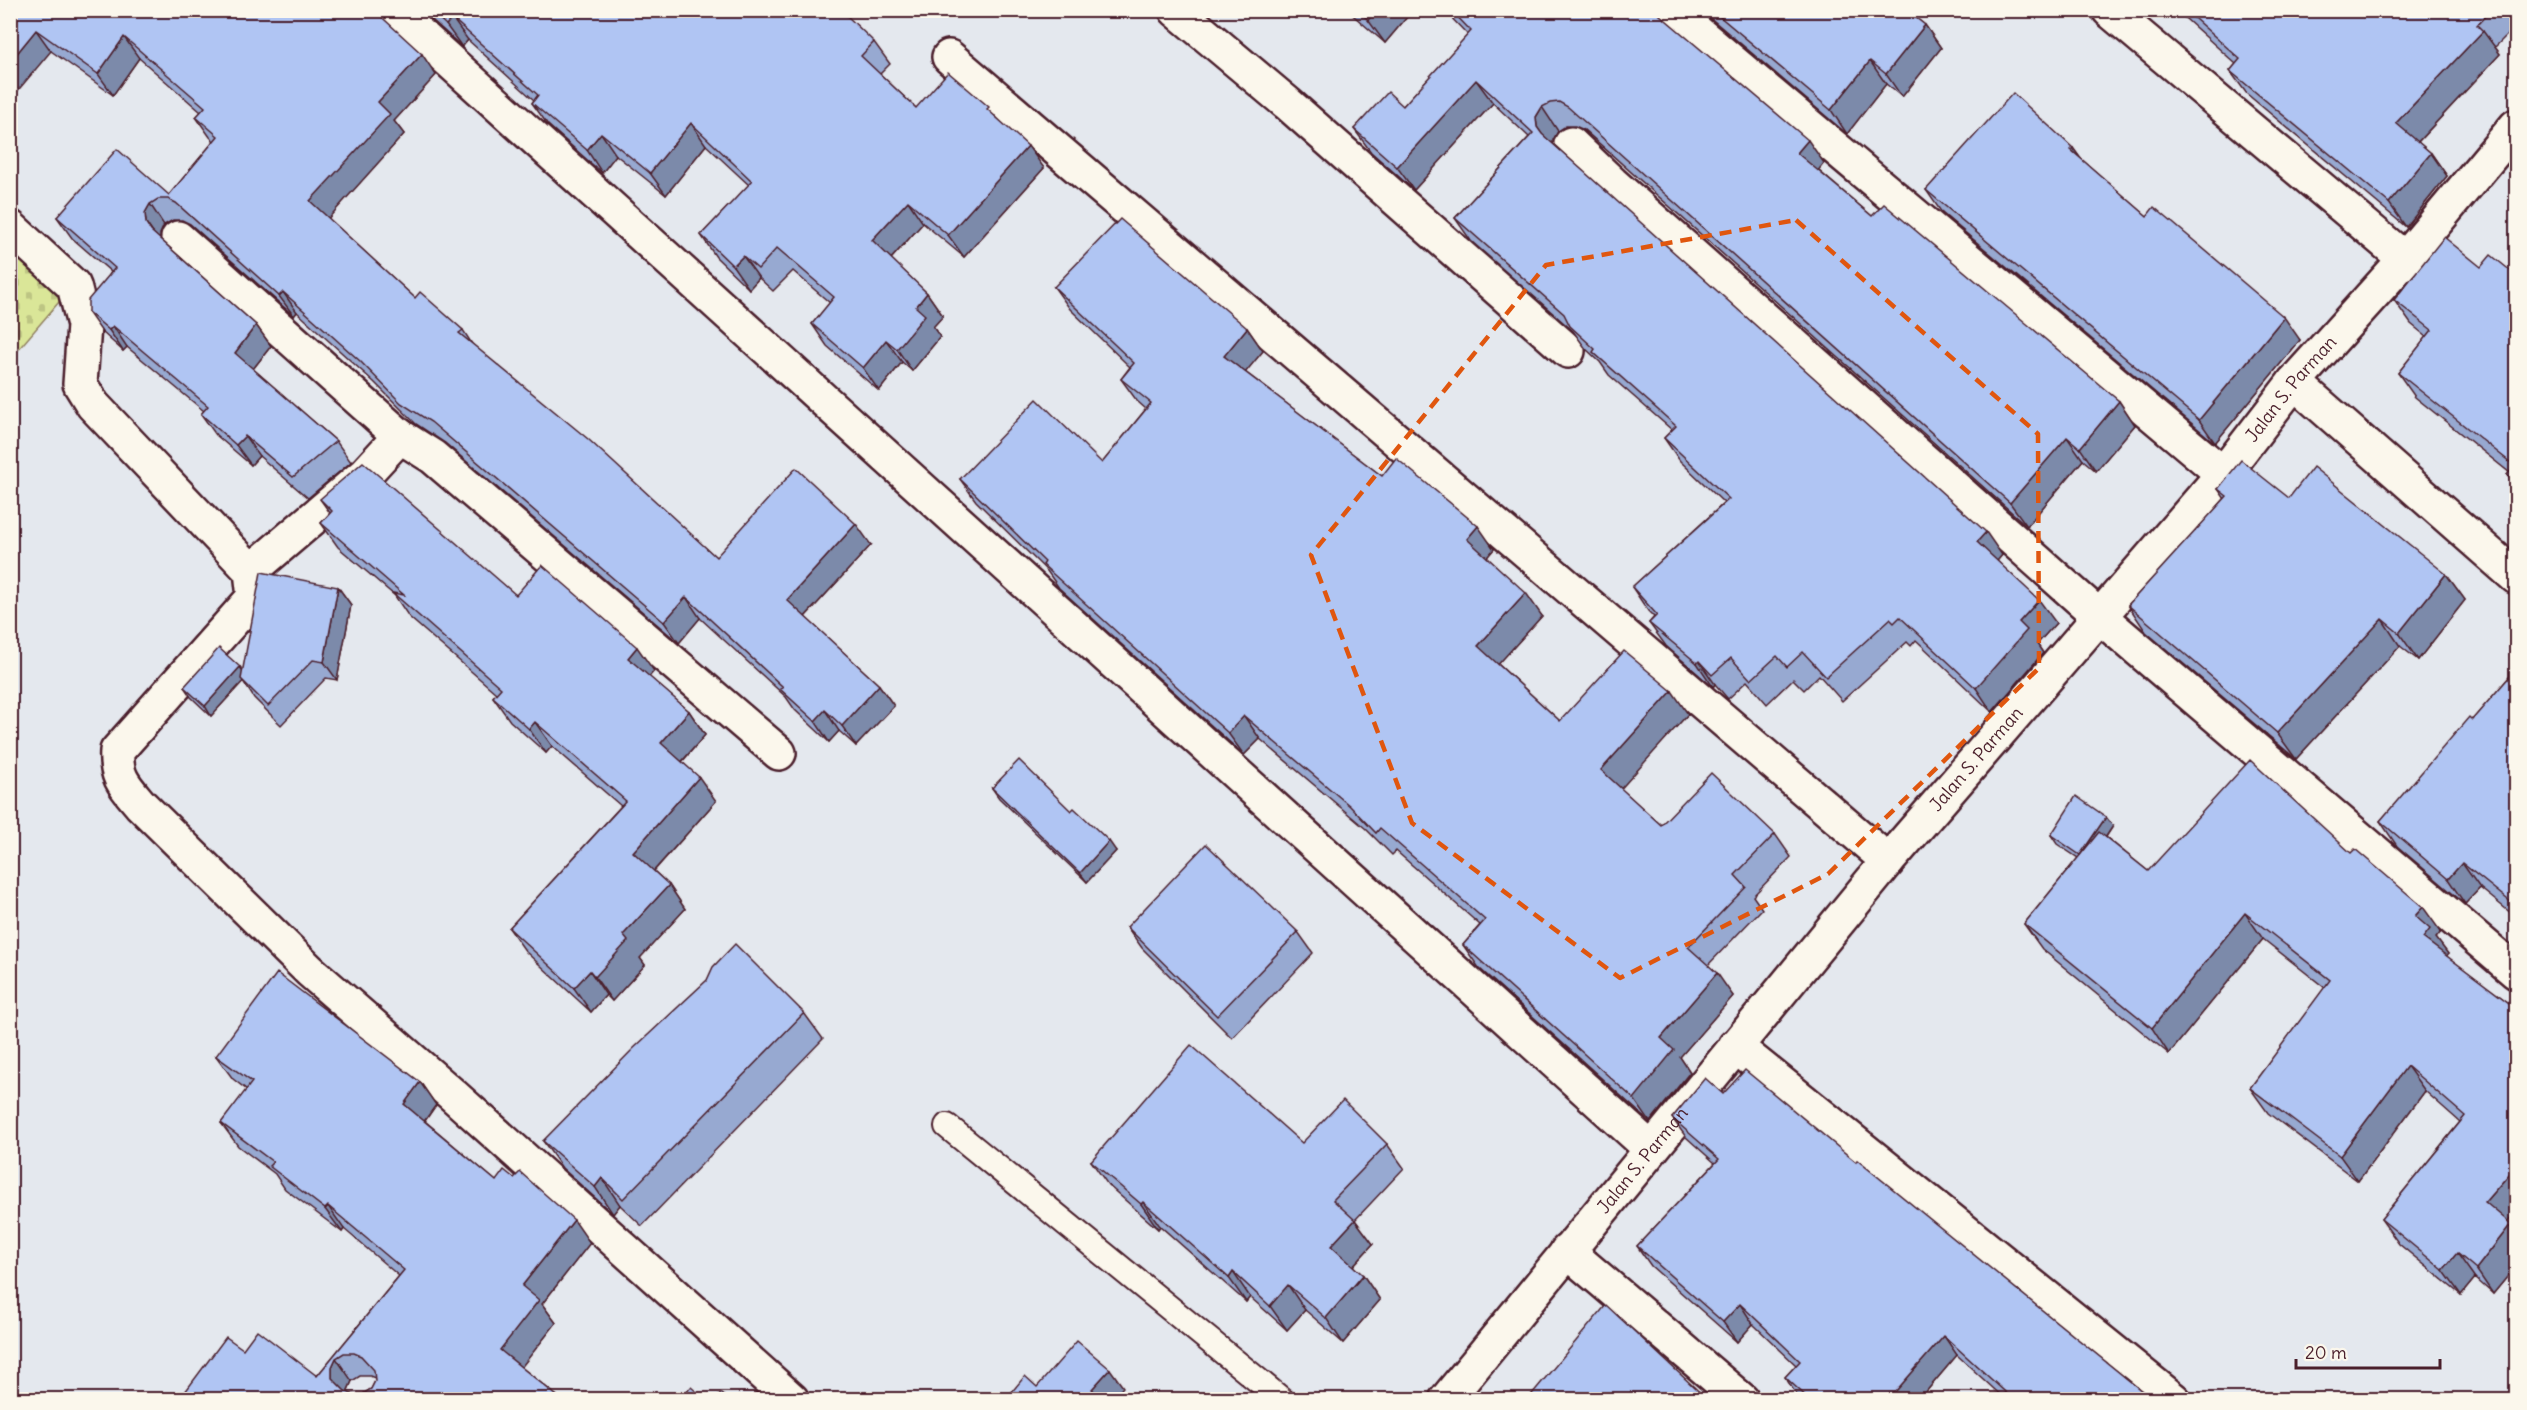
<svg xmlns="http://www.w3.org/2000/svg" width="2527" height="1410" font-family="Delius,sans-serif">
<defs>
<pattern id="cemetery-stones" width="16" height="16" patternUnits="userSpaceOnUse" patternTransform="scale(1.5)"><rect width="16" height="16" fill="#dae698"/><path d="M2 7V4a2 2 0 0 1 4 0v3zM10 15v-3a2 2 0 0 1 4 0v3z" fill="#bdc583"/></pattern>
</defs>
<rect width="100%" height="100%" fill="#e4e8ee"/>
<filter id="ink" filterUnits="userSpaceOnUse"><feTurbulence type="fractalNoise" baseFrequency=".0167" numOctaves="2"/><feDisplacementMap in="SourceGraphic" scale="12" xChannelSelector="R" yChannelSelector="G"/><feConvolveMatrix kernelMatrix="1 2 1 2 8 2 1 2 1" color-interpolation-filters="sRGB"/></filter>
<g filter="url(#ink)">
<polygon fill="url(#cemetery-stones)" stroke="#928262" stroke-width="1.5" points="11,247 65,295 11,358"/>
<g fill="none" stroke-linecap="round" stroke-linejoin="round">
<g stroke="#4a1f2b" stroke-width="28">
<polyline id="lane" points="947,1126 1282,1400"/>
</g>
<g stroke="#4a1f2b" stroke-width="38">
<g id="street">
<polyline points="393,10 1651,1149"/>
<polyline points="1176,10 1287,103 1568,351"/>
<polyline points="1671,10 2223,474"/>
<polyline points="2109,10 2405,259"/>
<polyline points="949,57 1888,861"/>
<polyline points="1571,144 1612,183 2099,616 2516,972"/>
<path d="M10 227 74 286 84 325 80 384 93 405 251 571 254 597 117 751C115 777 125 786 141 805L310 971 454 1096 792 1400"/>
<polyline points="178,238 400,436"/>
<polyline points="2294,382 2516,577"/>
<polyline points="251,571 366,473 400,436 433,457 779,753"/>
<polyline points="1735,1046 2174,1400"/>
<polyline points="1567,1251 1742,1400"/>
<path id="s1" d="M1446 1400 1888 861 2223 474 2294 382 2405 259 2516 126"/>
</g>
</g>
<use href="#lane" stroke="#fbf7ec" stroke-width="24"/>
<use href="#street" stroke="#fbf7ec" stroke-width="33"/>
</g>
<g fill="#97a9d1" stroke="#4a1f2b" stroke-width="1.5" fill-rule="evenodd">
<polygon points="10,10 375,10 436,75 394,121 404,134 328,218 415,298 463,330 472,344 716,557 871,545 805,617 879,685 894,706 856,746 839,731 829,742 795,710 786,697 700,618 679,643 445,443 416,424 374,382 297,312 294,316 190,224 182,220 173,220 164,225 160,234 160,239 256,325 271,346 253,369 336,441 351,462 308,498 259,456 251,465 216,435 201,414 204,411 127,347 123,351 102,332 88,312 111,272 72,238 57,217 169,195 214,141 210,137 196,117 201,112 139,58 113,95 51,51"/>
<polygon points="421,10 812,10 874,42 890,64 880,74 916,108 995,116 1044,168 964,257 923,223 891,259 927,293 943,316 933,327 940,337 912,371 902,362 879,391 827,346 812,324 830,303 793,271 773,291 759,278 749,289 716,257 701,235 749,185 706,145 666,195 616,155 602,173 548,125 532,103 534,100 468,40 462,47"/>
<polygon points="1347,10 1413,10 1385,43"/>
<polygon points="1444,10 1654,10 1824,163 1818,170 1872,216 2119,401 2135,425 2096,471 2083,460 2027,526 1584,130 1575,126 1566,126 1558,131 1553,140 1553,144 2002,555 1997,561 2056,623 2037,644 2043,653 1992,712 1916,640 1911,646 1907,642 1842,701 1819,675 1804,690 1793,679 1767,704 1747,681 1728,699 1715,684 1713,687 1666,646 1649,623 1654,617 1648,611 1632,587 1724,503 1680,461 1664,438 1672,430 1609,375 1600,362 1586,349 1573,331 1471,241 1455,218 1529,137 1493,103 1414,190 1371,152 1354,129 1403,106 1468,35"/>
<polygon points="1701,10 1906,10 1925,25 1941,48 1902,97 1886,84 1847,134"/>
<polygon points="2176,10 2517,10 2517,25 2495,47 2500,54 2418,142 2431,153 2447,176 2406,227 2247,94 2230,71 2236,64"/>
<polygon points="2073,148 2080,158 2147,216 2300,340 2215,443 1942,213 1926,190"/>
<polygon points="2481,267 2517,276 2517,488 2507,475 2510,473 2415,397 2398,373 2427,337 2411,324 2394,300"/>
<polygon points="1054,287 1247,328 1263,351 1245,372 1382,476 1494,549 1487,557 1542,616 1498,664 1560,721 1688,714 1620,788 1661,825 1775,834 1791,857 1753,896 1762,909 1708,965 1733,996 1680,1057 1690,1072 1650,1122 1479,968 1463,945 1480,925 1396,851 1392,855 1366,829 1260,739 1244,755 1059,588 1047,571 976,501 960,479 1102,463 1146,409 1137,401 1121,379 1130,367 1070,309"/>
<polygon points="2218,489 2289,498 2446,574 2465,600 2418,660 2400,646 2296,759 2146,632 2128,605 2225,499"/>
<polygon points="320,499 516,595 654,671 649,677 689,711 705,735 682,762 716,801 654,871 669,885 685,909 640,958 645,965 612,1001 606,995 591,1012 526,952 509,928 621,806 552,746 546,753 510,721 493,697 496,693 409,617 395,596 338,547 321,523 330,513"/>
<polygon points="338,587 351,605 337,680 326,678 281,725 254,698 243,681 211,716 191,697 184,687 240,667 243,671"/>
<polygon points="2517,668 2517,918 2480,888 2465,904 2397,846 2380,821 2472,720"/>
<polygon points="992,788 1071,811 1116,851 1087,882 999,798"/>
<polygon points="2113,826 2106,837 2148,871 2351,853 2441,932 2436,938 2448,954 2446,956 2517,1009 2517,1211 2508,1221 2511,1224 2517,1232 2517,1265 2493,1294 2475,1278 2461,1295 2399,1244 2381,1219 2460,1122 2425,1091 2358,1181 2268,1113 2250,1088 2325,988 2263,939 2169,1054 2042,949 2024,924 2078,858 2057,844 2051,835"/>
<polygon points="1127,927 1298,932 1313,953 1232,1038 1142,948"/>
<polygon points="804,1013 823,1039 642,1226 620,1205 613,1214 562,1168 543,1141"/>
<path d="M216 1056 420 1082 436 1105 425 1121 496 1181 590 1243 542 1304 556 1323 521 1367 562 1400H179L243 1349 317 1376 399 1276 344 1229 342 1232 285 1189 275 1174 238 1146 221 1123 247 1090 233 1079ZM360 1376H370L375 1378V1381L371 1389 363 1394 354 1395 348 1393V1390L352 1381Z"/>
<polygon points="1723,1094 1856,1162 2153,1400 2006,1400 1957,1355 1919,1400 1802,1400 1798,1397 1785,1377 1796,1365 1753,1324 1737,1342 1651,1266 1637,1246 1715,1163 1686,1137 1672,1118"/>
<polygon points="1302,1143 1387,1144 1404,1168 1355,1220 1373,1244 1353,1266 1363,1275 1380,1300 1343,1343 1305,1310 1287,1330 1250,1297 1246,1302 1160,1226 1158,1229 1108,1185 1091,1161"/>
</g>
<g fill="#7b8aaa" stroke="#4a1f2b" stroke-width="1.5">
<polygon points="1376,10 1413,10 1385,43 1368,20"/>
<polygon points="452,18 468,40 462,47 446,25"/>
<polygon points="1925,25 1941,48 1902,97 1886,74"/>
<polygon points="36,30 51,51 10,100 10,62"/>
<polygon points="2483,31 2500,54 2413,147 2396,123"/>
<polygon points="124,37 139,58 113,95 98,74"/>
<polygon points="422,54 436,75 394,121 404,134 325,222 310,201 378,102"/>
<polygon points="1870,61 1886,84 1847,134 1831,110"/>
<polygon points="1476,80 1493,103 1414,190 1397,167"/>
<polygon points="1542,107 1558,131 1553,140 1553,150 1558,158 1537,127 1536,117"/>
<polygon points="691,123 706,145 666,195 650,173"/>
<polygon points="601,133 616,155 602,173 587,150"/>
<polygon points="1808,140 1824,163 1814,176 1797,153"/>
<polygon points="1028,146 1044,168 964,257 948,235"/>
<polygon points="2073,148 2090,171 2071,150"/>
<polygon points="2431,153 2447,176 2406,227 2389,203"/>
<polygon points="908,201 923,223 888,262 872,240"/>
<polygon points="150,204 164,225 160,234 160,243 146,223 145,213"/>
<polygon points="743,256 759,278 749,289 733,266"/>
<polygon points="283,292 297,312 294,316 279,296"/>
<polygon points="927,293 943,316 933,327 940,337 912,371 897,349 916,307"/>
<polygon points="2284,317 2300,340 2215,443 2199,420"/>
<polygon points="256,325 271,346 249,374 235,353"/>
<polygon points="113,326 127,347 123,351 109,330"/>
<polygon points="1247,328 1263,351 1240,379 1224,356"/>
<polygon points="886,340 902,362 879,391 863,368"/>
<polygon points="2119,401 2135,425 2096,471 2080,448"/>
<polygon points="245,436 259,456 251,465 236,445"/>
<polygon points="2067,437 2083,460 2027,526 2010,503"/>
<polygon points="856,524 871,545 801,621 787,600"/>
<polygon points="1478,526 1494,549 1483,562 1467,539"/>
<polygon points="1986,532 2002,555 1993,566 1977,542"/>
<polygon points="2446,574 2465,600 2418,660 2399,633"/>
<polygon points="338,587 351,605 337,680 324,662"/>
<polygon points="1526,593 1542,616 1494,669 1478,646"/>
<polygon points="686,597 700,618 679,643 664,622"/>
<polygon points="2039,600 2056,623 2037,644 2043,653 1992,712 1976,688 2019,622"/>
<polygon points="2382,619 2400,646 2296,759 2277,733"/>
<polygon points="637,647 654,671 644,682 628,658"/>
<polygon points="1699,661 1715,684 1713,687 1697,663"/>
<polygon points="240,667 247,677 211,716 205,706"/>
<polygon points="879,685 894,706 856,746 842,726"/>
<polygon points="1672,691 1688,714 1617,793 1601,770"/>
<polygon points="825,710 839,731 829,742 815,721"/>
<polygon points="689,711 705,735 677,767 661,743"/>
<polygon points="1244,716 1260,739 1244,755 1228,733"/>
<polygon points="535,722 552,746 546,753 529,729"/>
<polygon points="699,777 716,801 650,875 633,852"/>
<polygon points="2106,817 2113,826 2087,865 2080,855"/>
<polygon points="1109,841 1116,851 1087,882 1080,873"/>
<polygon points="2462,863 2480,888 2465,904 2448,879"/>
<polygon points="669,885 685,909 640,958 645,965 612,1001 595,977 623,935"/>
<polygon points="2423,907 2441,932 2436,938 2448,954 2441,963 2423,938 2415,916"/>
<polygon points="2245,913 2263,939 2169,1054 2152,1028"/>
<polygon points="590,971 606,995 591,1012 574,988"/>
<polygon points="1717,973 1733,996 1680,1057 1690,1072 1650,1122 1634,1099 1661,1038"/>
<polygon points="2407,1066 2425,1091 2358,1181 2340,1156"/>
<polygon points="420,1082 436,1105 420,1127 404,1104"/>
<polygon points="2517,1165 2517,1211 2502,1227 2485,1202"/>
<polygon points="602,1178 620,1205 613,1214 595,1187"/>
<polygon points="1143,1202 1160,1226 1158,1229 1141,1204"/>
<polygon points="328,1206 344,1229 342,1232 325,1209"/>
<polygon points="574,1220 590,1243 542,1304 556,1323 516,1374 500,1350 522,1286"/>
<polygon points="1355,1220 1373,1244 1348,1271 1331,1246"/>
<polygon points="2511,1224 2517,1232 2517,1265 2493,1294 2476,1269"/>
<polygon points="2457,1253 2475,1278 2461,1295 2443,1270"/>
<polygon points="1233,1272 1250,1297 1246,1302 1229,1278"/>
<polygon points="1363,1275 1380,1300 1343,1343 1326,1318"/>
<polygon points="1288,1285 1305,1310 1287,1330 1270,1306"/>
<polygon points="1740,1304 1753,1324 1737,1342 1723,1322"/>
<polygon points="1944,1336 1957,1355 1919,1400 1888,1400"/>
<polygon points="336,1358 352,1381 348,1390 348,1400 332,1378 332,1367"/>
<polygon points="1110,1369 1123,1387 1112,1400 1099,1400 1092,1389"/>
</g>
<g fill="#b0c5f3" stroke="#4a1f2b" stroke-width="1.5" fill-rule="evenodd">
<polygon points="10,10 374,10 422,54 378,102 390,114 310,201 415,298 420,292 463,330 459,333 588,439 716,557 796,468 856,524 787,600 879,685 842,726 825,710 815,721 780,689 783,687 686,597 664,622 431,422 401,403 360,361 283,292 279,296 176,203 168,199 158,199 150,204 145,213 146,223 151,231 256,325 235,353 336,441 293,477 245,436 236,445 201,414 208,406 113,326 109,330 88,312 88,300 115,268 57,217 117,149 169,195 218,136 196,117 205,107 124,37 98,74 36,30 10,62"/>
<polygon points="430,10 812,10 813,11 814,10 841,10 874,42 861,56 916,108 948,72 989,107 987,109 1028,146 948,235 908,201 872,240 927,293 916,307 925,315 897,349 886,340 863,368 812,324 834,297 777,248 758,269 743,256 733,266 701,235 752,181 691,123 650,173 601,133 587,150 532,103 538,95 452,18 446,25"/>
<polygon points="1358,10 1376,10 1368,20"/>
<polygon points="1451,10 1654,10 1808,140 1797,153 1872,216 1884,204 2119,401 2080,448 2067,437 2010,503 1568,107 1559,102 1550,103 1542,107 1536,117 1537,127 1542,134 1986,532 1977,542 2039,600 2019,622 2027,630 1976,688 1900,617 1894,623 1890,619 1826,677 1803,652 1787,667 1777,656 1751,680 1731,658 1712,675 1699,661 1697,663 1649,623 1657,615 1632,587 1729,499 1664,438 1676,426 1593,352 1595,349 1570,326 1564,314 1455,218 1533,133 1476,80 1397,167 1354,129 1388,92 1403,106 1471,31"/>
<polygon points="1712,10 1906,10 1925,25 1886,74 1870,61 1831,110"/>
<polygon points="2185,10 2491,10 2477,25 2483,31 2396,123 2431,153 2389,203 2230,71 2240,59"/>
<polygon points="2013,93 2073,148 2071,150 2147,216 2154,207 2284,317 2199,420 1926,190"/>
<polygon points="1120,219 1247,328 1224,356 1382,476 1396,458 1478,526 1467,539 1526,593 1478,646 1560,721 1624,651 1672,691 1601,770 1661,825 1711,773 1775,834 1735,875 1746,887 1688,947 1717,973 1661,1038 1674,1050 1634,1099 1463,945 1485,920 1380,828 1376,833 1350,806 1244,716 1228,733 1043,565 1045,562 960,479 1037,399 1102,463 1151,403 1121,379 1134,363 1054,287"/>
<polygon points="2444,237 2481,267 2491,255 2517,276 2517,483 2507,475 2515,466 2398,373 2432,330 2394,300"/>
<polygon points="2241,460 2289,498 2313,467 2446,574 2399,633 2382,619 2277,733 2128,605 2227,496 2218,489"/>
<polygon points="363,462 516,595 542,565 637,647 628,658 689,711 661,743 699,777 633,852 669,885 623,935 628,941 595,977 590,971 574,988 509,928 626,801 535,722 529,729 493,697 501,688 393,593 404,595 321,523 332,511 320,499"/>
<polygon points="261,572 338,587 324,662 313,660 268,706 241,679"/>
<polygon points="219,648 240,667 205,706 184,687"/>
<polygon points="2517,668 2517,907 2462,863 2448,879 2380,821 2469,717 2472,720"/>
<polygon points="1019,760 1071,811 1074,808 1109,841 1080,873 992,788"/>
<polygon points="2250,760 2351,853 2355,849 2423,907 2415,916 2430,929 2423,938 2517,1009 2517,1165 2485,1202 2511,1224 2476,1269 2457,1253 2443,1270 2381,1219 2465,1116 2407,1066 2340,1156 2250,1088 2330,980 2245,913 2152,1028 2024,924 2099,832 2148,871"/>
<polygon points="2076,796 2106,817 2080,855 2051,835"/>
<polygon points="1206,844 1298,932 1217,1016 1127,927"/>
<polygon points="735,944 804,1013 623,1199 602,1178 595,1187 543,1141 633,1049 707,980 713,967"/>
<path d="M277 973 420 1082 404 1104 496 1181 504 1170 514 1178 520 1172 574 1220 522 1286 539 1300 500 1350 562 1400H179L226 1337 243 1349 257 1330 317 1376 404 1270 328 1206 325 1209 269 1166 273 1162 221 1123 252 1082 216 1056ZM344 1353H354L361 1356 374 1370 375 1381 371 1389 363 1394 354 1395 345 1391 332 1378V1367L336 1358Z"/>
<polygon points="1191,1045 1302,1143 1343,1100 1387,1144 1333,1200 1355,1220 1331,1246 1363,1275 1326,1318 1288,1285 1270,1306 1233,1272 1229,1278 1143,1202 1141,1204 1091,1161"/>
<polygon points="1745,1070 1856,1162 1857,1160 2153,1400 2014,1400 1944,1336 1888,1400 1810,1400 1785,1377 1800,1361 1740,1304 1723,1322 1637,1246 1719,1159 1672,1118 1705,1078 1723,1094"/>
<polygon points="1606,1305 1708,1400 1527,1400"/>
<polygon points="1077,1341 1110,1369 1092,1389 1103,1400 1005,1400 1025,1376 1037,1387"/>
<polygon points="691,1387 706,1400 680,1400"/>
<polygon points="721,1393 729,1400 716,1400"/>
</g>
</g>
<path fill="none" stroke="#e0560e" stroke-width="4.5" stroke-dasharray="12 8" stroke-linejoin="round" d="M1796 220 2038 434 2039 668 1828 874 1620 978 1412 823 1311 555 1546 265Z"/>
<g text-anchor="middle" stroke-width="5" stroke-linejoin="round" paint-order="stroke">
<g font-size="18" fill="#4a1f2b" stroke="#fbf7ec">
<text dy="6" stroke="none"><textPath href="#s1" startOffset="1318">Jalan S. Parman</textPath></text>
<text dy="6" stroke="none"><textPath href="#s1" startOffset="832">Jalan S. Parman</textPath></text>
<text dy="6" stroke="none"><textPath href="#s1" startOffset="310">Jalan S. Parman</textPath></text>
</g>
</g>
<rect width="2527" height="1410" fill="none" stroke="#fbf7ec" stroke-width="36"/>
<rect x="18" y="18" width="2491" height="1374" fill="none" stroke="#4a1f2b" stroke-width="2" filter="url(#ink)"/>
<path d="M2296 1359v9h144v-9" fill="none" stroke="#4a1f2b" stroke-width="3"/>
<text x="2305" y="1359" font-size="18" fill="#4a1f2b" stroke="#fbf7ec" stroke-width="4.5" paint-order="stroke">20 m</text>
</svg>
